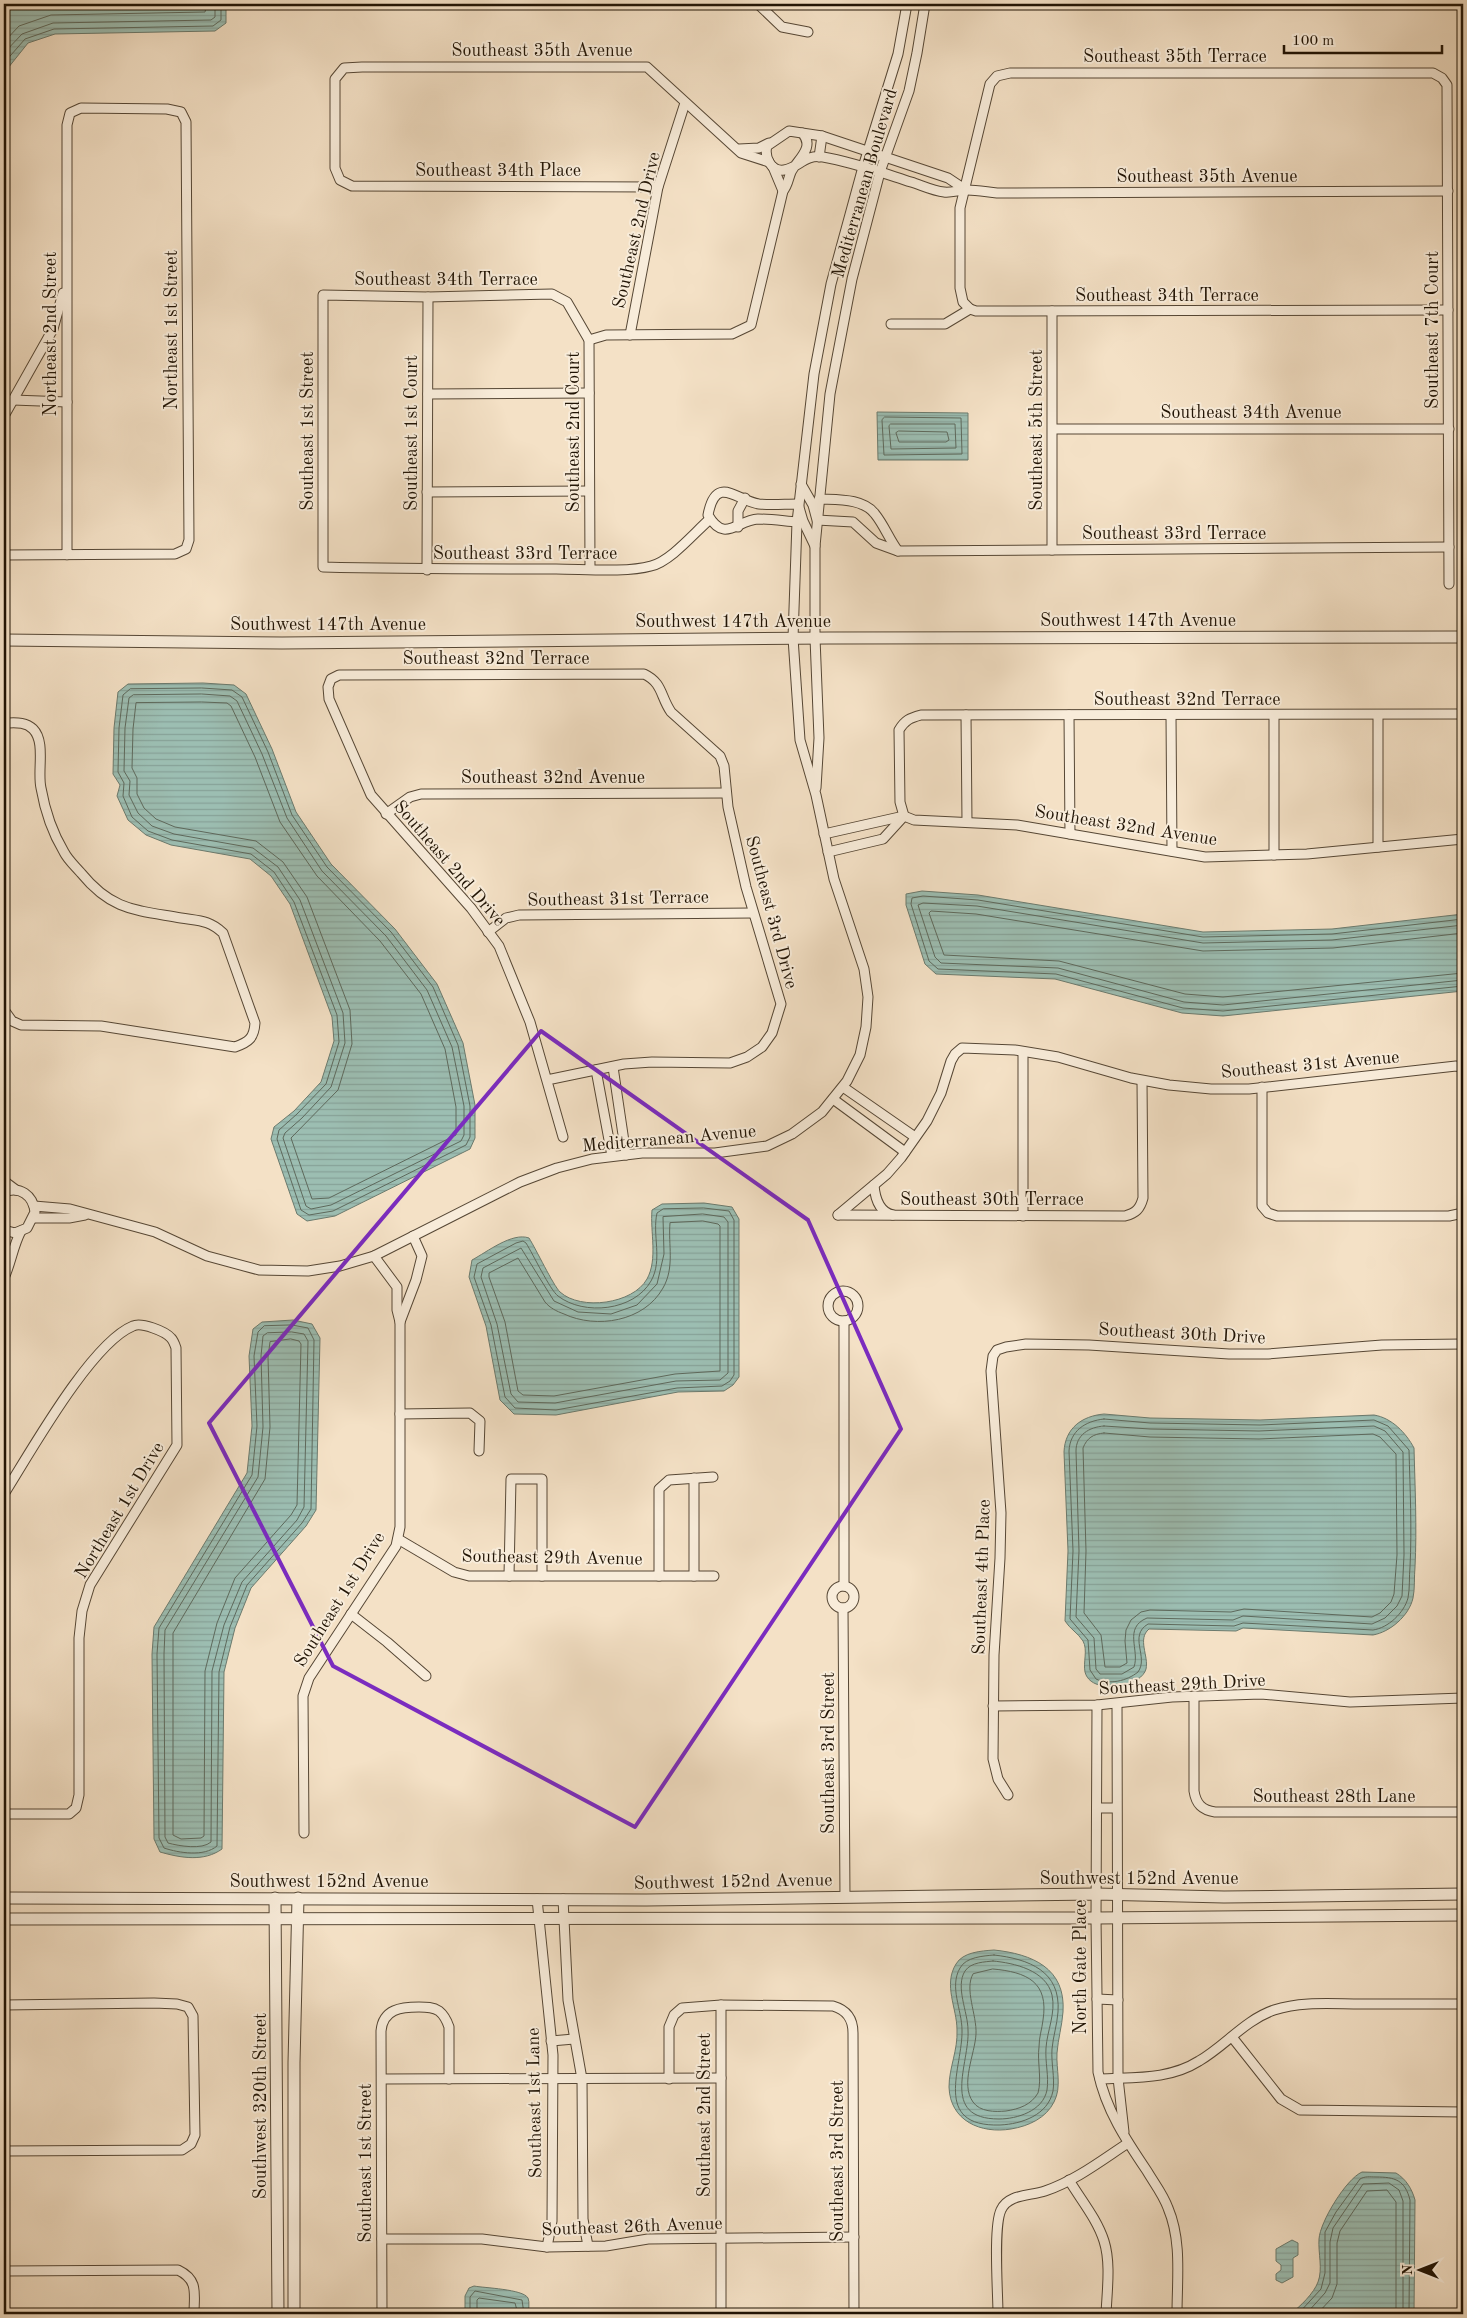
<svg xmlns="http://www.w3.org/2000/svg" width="1467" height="2318" font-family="'Old Standard TT',serif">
<defs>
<pattern id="water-rules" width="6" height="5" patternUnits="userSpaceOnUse" patternTransform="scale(1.25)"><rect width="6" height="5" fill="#9cbeb2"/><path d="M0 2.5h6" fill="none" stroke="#86a298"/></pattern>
</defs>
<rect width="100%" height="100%" fill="#f4e1c6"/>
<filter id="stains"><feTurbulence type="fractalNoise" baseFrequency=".004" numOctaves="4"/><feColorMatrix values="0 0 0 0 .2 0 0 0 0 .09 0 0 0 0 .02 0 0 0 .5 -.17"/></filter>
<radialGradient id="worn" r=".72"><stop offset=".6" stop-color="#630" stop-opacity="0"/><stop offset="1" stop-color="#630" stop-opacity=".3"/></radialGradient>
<g fill="url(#water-rules)" stroke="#6b7a6d">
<polygon points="4,4 226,4 226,23 215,31 55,34 28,43 4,73"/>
<polygon points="877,412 968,413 968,460 878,460"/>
<polygon points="203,683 234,685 246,694 272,749 296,812 331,864 395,929 437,984 463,1043 475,1105 475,1138 470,1149 335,1216 307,1221 297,1214 271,1139 274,1127 294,1111 321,1082 334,1041 332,1017 290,904 271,876 250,859 171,845 146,835 128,820 117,796 120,785 113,774 114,728 118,692 128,684"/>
<polygon points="922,891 978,895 1203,932 1332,929 1463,914 1463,991 1223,1016 1182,1013 1055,979 936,974 925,964 906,905 906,894"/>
<path d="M704 1203 732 1207 739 1219V1377L733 1385 724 1391 678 1392 556 1415 514 1414 500 1400 486 1326 469 1277 472 1260C487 1252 512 1232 529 1238 536 1249 553 1285 560 1292 581 1311 633 1304 647 1279 658 1259 650 1232 652 1210L662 1204Z"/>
<path d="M293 1320 312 1324 320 1338 316 1510 306 1526 251 1588 235 1628 224 1672 222 1849C204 1862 181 1858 160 1852L154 1839 152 1654 154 1627 247 1473 252 1426 249 1356 253 1329 262 1322Z"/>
<path d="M1104 1414 1150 1418 1260 1420 1374 1415C1392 1418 1406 1433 1414 1448 1415 1488 1417 1528 1415 1567 1414 1577 1415 1589 1413 1598 1409 1616 1390 1632 1373 1635L1243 1628 1236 1631 1149 1629C1137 1639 1149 1656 1146 1669 1144 1677 1133 1683 1125 1685 1112 1688 1089 1688 1085 1672 1083 1662 1088 1650 1083 1641 1078 1633 1070 1629 1065 1621L1068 1551 1064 1452C1065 1428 1082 1416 1104 1414Z"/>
<path d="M994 1950C1032 1954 1066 1968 1063 2012 1062 2026 1058 2039 1057 2053 1056 2069 1062 2087 1054 2102 1046 2118 1029 2126 1011 2129 981 2134 950 2121 949 2087 949 2068 958 2050 957 2030 957 2008 943 1985 956 1964 963 1952 981 1951 994 1950Z"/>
<path d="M1362 2172 1396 2173C1406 2179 1412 2189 1415 2200L1414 2314H1290C1300 2307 1314 2293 1318 2282 1323 2269 1318 2253 1319 2239 1320 2222 1346 2179 1362 2172Z"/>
<polygon points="1292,2240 1298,2243 1298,2255 1293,2258 1293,2277 1282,2283 1276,2280 1276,2274 1281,2270 1281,2265 1276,2261 1276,2249"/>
<path d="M474 2286C484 2288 523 2289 528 2298 530 2302 528 2310 529 2314H465V2296L469 2288Z"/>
</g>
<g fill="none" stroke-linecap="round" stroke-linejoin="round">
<g stroke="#5e695c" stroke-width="1">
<polyline points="4,42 19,26 51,15 205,12 207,4"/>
<polyline points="4,53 22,34 53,23 211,20 215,17 215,4"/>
<polyline points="4,63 25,39 54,29 213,26 221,20 221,4"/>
<polygon points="885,417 961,418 962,454 884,455 882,420"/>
<polygon points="891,424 955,424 956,448 891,449 889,426"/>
<polygon points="899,431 947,432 949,440 946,442 899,442 896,433"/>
<polygon points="202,688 232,690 242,697 268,752 292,815 327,867 391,932 433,987 458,1045 470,1106 470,1137 466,1145 333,1211 309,1215 301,1210 277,1139 279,1130 297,1114 326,1084 339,1042 337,1015 294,902 274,872 251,854 172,840 148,831 132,817 123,796 124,783 118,772 119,728 123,695 130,689"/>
<polygon points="202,694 230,696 237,701 262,754 287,818 322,871 386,936 427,990 452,1047 464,1106 464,1135 461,1141 331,1205 311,1209 306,1206 283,1138 285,1133 302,1118 331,1087 345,1043 343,1013 300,900 278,867 253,848 174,834 152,826 138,813 129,795 130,781 124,771 125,728 129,698 133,695"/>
<polygon points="202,702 227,703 231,706 255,757 280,822 317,876 380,941 421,994 445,1049 456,1107 456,1135 329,1198 312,1199 291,1138 338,1090 352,1044 350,1010 307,897 283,862 256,841 175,827 156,819 144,808 137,794 137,778 132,768 133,729 136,703"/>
<polyline points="1463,919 1332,934 1203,937 978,900 923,896 912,898 911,904 929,961 938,969 1056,974 1183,1008 1223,1011 1463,986"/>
<polyline points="1463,925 1332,940 1203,943 977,906 923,903 918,905 935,957 941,963 1058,968 1184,1002 1223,1005 1463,980"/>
<polyline points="1463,933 1333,948 1203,951 976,914 931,911 929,913 944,955 1059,961 1185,994 1223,997 1463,973"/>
<path d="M704 1208 729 1211 734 1220V1375L730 1381 722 1386 677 1388 556 1410 515 1408 505 1397 491 1325 474 1277 477 1264 516 1243 523 1241 526 1243C533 1254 550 1290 558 1296 584 1316 634 1311 651 1281 663 1260 652 1235 657 1213L663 1209Z"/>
<polygon points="703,1214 724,1217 728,1222 728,1373 720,1380 676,1381 555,1403 518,1402 511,1394 497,1324 481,1277 483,1268 521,1248 554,1301 578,1312 611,1314 637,1305 657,1284 664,1254 663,1217"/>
<path d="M703 1221 718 1224 720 1226V1371L675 1374 554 1396 523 1395 518 1391 505 1322 489 1277V1273L518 1258 545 1302C550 1308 556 1311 564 1314 596 1329 644 1322 663 1288 675 1267 668 1245 670 1223Z"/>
<path d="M292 1325 308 1328 314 1340 311 1509 302 1523 247 1585 230 1627 219 1672 217 1846C204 1857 179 1853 164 1848L159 1838 157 1654 159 1628 252 1475 257 1426 254 1356 258 1332 264 1326Z"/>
<path d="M292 1332 304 1334 308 1341 304 1507 297 1520 242 1582 224 1625 212 1671 211 1842C202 1850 179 1846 168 1843L165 1837 164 1654 165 1630 258 1477 263 1427 261 1356 263 1336 267 1333Z"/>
<polygon points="291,1339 299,1341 301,1344 297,1505 291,1515 235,1578 217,1623 205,1671 204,1836 201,1838 181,1839 173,1835 173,1633 265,1479 270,1427 268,1357 270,1342"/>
<path d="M1104 1419 1150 1423 1260 1425 1374 1420 1388 1426 1409 1450C1410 1489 1412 1528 1410 1567 1409 1576 1410 1588 1408 1598 1404 1613 1388 1628 1373 1630L1243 1623 1234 1626 1148 1624C1128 1636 1149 1657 1138 1672 1127 1681 1109 1685 1096 1679L1090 1670 1088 1640 1070 1619 1073 1551 1069 1451C1070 1431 1085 1421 1104 1419Z"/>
<path d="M1104 1426 1150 1429 1259 1431 1374 1426 1385 1431 1403 1452 1404 1555 1402 1596 1397 1606 1385 1618 1372 1624 1243 1616 1233 1620 1147 1618C1123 1628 1140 1650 1134 1667L1122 1674H1100L1096 1669 1094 1638 1076 1617 1079 1551 1076 1451C1076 1435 1089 1427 1104 1426Z"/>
<path d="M1104 1433 1150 1437 1259 1439 1373 1434 1380 1437 1396 1454 1397 1555 1394 1594 1391 1602 1380 1613 1372 1617 1244 1609 1231 1612 1150 1610 1141 1612 1131 1620 1126 1630 1125 1641 1127 1663 1120 1667H1105L1101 1635 1084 1613 1086 1551 1083 1448C1087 1438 1093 1434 1104 1433Z"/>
<path d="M994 1955C1029 1959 1061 1971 1058 2012 1057 2025 1053 2037 1052 2049 1051 2063 1055 2078 1053 2091 1048 2115 1022 2124 1000 2125 931 2127 963 2067 962 2030 962 2010 949 1987 960 1968 966 1957 983 1956 994 1955Z"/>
<path d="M993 1961C1014 1963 1046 1970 1052 1995 1056 2013 1047 2031 1046 2048 1045 2062 1049 2076 1047 2090 1043 2111 1017 2119 999 2119 939 2119 970 2063 968 2030 968 2012 955 1987 965 1971 971 1962 985 1962 993 1961Z"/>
<path d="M993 1969C1027 1972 1049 1982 1043 2020 1042 2029 1039 2037 1039 2047 1037 2061 1042 2079 1038 2093 1031 2105 1019 2109 1006 2111 995 2112 980 2112 973 2102 960 2084 975 2054 976 2034 977 2015 964 1989 973 1974Z"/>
<polyline points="470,2314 470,2297 475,2291 522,2300 524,2314"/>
<polyline points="477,2314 477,2300 479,2298 515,2303 518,2314"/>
<path d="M1298 2314 1321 2289 1325 2273V2232L1336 2212 1360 2179C1365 2176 1370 2177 1376 2177 1395 2177 1405 2180 1410 2200L1409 2314"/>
<polyline points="1306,2314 1325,2293 1330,2283 1330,2242 1333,2228 1363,2184 1389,2183 1399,2190 1403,2201 1403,2314"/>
<polyline points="1317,2314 1332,2298 1337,2284 1337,2243 1340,2231 1367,2191 1387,2190 1396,2202 1396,2314"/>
</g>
<g stroke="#564735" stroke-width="11">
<g id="minor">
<polyline points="758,4 782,27 808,32"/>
<polyline points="802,133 822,136 948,178 966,190"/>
<polyline points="739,149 759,148 769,143"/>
<polyline points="819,157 822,136"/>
<polyline points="773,167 783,191"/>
<polyline points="658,187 352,186 340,180 335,168 335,79 344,68 362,67 647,67 741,153 769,162"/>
<polyline points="970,309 963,302 960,288 960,208 990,84 997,76 1010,73 1433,73 1442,78 1447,85 1449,584"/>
<polyline points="970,309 976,311 1448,310"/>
<polyline points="891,324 945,324 970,309"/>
<polyline points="630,335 658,187 685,103"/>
<path d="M589 340 606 335 732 334 751 325 783 191C788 185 788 179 791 172 797 160 816 147 802 133L789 131 767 146C764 157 771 172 784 170 799 168 804 154 823 157 853 162 883 173 911 182 921 185 933 191 944 192 951 193 959 190 967 190 977 190 987 192 997 193L1448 191"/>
<polyline points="428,394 589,393"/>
<polyline points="13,400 67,402"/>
<polyline points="4,416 53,329 63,293"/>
<polyline points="1053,429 1449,429"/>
<polyline points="801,484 813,505 817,520 853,522 876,543 898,551 1449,547"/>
<polyline points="427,492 589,491"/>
<path d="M819 499C837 500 863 498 875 514 884 525 889 539 898 551"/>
<path d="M797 522C784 521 771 519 758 519 737 520 725 544 708 515 716 473 737 501 759 504 771 505 785 504 798 504L803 521 815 546"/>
<polyline points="738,527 738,511 745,498"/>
<polyline points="1052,550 1052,311"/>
<polyline points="4,555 175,554 186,549 189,540 186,122 181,112 167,109 81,108 70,113 67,125 67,555"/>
<path d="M590 569 589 340 567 302 552 294 428 297 323 295V567C401 569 478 569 556 569 583 569 626 573 651 566 671 561 694 533 710 519"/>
<polyline points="427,570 428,297"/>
<polyline points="966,715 967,822"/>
<polyline points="1069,715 1070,834"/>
<polyline points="1171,715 1172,851"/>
<polyline points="1378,715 1378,847"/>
<path d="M4 723C14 723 25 721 33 729 46 742 37 771 41 788 45 811 52 832 64 852 68 860 75 866 81 873 112 911 136 910 181 918 200 921 209 920 223 933L255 1023C254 1038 249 1042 235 1047L101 1026 21 1025 12 1021 4 1010"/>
<polyline points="816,788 819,738 815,638 815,546 830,394 852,279 880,172 909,91 917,53 925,4"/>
<polyline points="386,814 410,797 421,794 726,793"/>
<path d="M904 816 900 802 899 730C905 720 910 718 921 715L1463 714"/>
<polyline points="824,834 904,816 914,820 1017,825 1205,857 1307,854 1463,839"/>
<polyline points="828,852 883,839 904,816"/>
<polyline points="1274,855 1274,715"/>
<polyline points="488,932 506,918 519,915 753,913"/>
<polyline points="613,1067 626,1155"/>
<polyline points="596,1070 612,1156"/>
<path d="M547 1080 624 1064 652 1062 730 1063 747 1057 762 1047 772 1033 781 1004 746 887 728 807 724 766 720 756 671 712C660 696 663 683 644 674L339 675 331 679 328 687 329 699 371 795 471 908 499 946 530 1022 563 1137"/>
<polyline points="843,1087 915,1137"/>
<polyline points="1262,1087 1262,1206 1268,1213 1277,1216 1449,1216 1463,1213"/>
<polyline points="833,1099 905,1152"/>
<polyline points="4,1181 16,1190"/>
<path d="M874 1185C875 1198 879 1212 893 1215"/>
<path d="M4 1192C20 1186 33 1195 35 1212L27 1228 15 1233 4 1230"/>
<polyline points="34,1206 70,1209 155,1232 207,1256 259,1270 308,1271 340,1266 374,1256 520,1182 557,1168 592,1159 642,1153 715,1153 767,1146 792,1134 822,1112 847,1081 860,1055 866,1027 868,997 864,969 834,879 816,795 800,740 793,638 797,522 814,374 831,284 863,167 898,54 907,4"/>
<polyline points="838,1215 887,1174 901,1158 927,1121 941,1093 951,1061 955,1054 962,1048 1015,1050 1058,1057 1131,1078 1169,1085 1211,1089 1249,1089 1456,1066 1463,1068"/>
<path d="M838 1215 1125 1216C1136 1213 1140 1209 1143 1198L1142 1081"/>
<polyline points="1023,1216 1023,1052"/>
<polyline points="34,1218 69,1218 85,1215"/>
<path d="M4 1278C11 1263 13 1246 21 1231"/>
<circle cx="843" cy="1306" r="15"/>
<polyline points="400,1322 416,1280 422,1256 413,1236"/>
<polyline points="400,1414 470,1413 480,1421 479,1451"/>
<polyline points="694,1478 694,1576"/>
<path d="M4 1494C30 1453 91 1343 133 1326 141 1322 165 1331 171 1338 173 1340 175 1345 176 1348L177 1445 90 1585 82 1611 79 1638V1795L76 1808 69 1814H4"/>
<polyline points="398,1539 454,1572 469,1576 714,1576"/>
<polyline points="509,1576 511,1479 542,1479 542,1576"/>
<polyline points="659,1576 659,1489 669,1480 713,1477"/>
<circle cx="843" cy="1597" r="11"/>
<polyline points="844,1586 844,1321"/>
<polyline points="843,1608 845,1897"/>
<polyline points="351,1614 387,1642 426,1676"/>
<path d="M1194 1696V1791C1196 1804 1202 1810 1215 1812H1463"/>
<polyline points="1117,1704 1118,2078 1124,2132"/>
<path d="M1097 1705 1096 1918 1098 2072C1106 2110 1126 2140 1147 2171 1154 2183 1163 2194 1168 2208 1182 2241 1177 2279 1177 2314"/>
<polyline points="993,1706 1097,1705 1172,1697 1261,1694 1350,1702 1463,1698"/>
<polyline points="1008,1795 998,1779 993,1759 994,1655 1000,1558 1001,1513 991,1371 993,1356 997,1350 1006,1347 1026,1344 1089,1345 1229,1354 1268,1354 1382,1345 1463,1344"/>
<polyline points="1097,1808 1116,1808"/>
<polyline points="304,1833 303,1696 309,1678 396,1546 400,1527 400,1322 397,1310 397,1287 374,1256"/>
<polyline points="537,1899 553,2055 552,2221 547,2247"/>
<polyline points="563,1899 568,2000 582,2079 583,2219 588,2246"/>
<polyline points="1097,1999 1118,2000"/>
<polyline points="4,2005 154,2003 177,2004 188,2007 193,2016 195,2135 191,2144 182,2150 4,2151"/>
<polyline points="721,2005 721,2314"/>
<polyline points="1232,2037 1281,2099 1300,2110 1463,2112"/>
<polyline points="551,2041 574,2039"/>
<polyline points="382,2079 721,2078"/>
<path d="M669 2079V2027L674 2015 682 2008 721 2005 833 2006C847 2010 853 2019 853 2033L854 2314"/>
<path d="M1100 2079C1134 2077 1169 2080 1199 2061 1225 2046 1245 2020 1274 2010 1302 2001 1332 2004 1361 2004 1395 2004 1429 2004 1463 2004"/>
<path d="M1069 2180C1081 2200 1097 2219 1104 2241 1111 2263 1107 2291 1106 2314"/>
<polyline points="382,2239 482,2239 547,2247 606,2246 648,2239 854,2237"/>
<path d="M4 2271 178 2270C199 2280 194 2294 194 2314"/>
<path d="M382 2314 381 2031C383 2009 401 2007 419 2007 426 2007 433 2007 439 2011 444 2015 447 2021 449 2027V2079"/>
<path d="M998 2314C998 2293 993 2227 1001 2210 1008 2194 1030 2196 1045 2191 1075 2181 1102 2160 1128 2143"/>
</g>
</g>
<g stroke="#564735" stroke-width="13">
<g id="tertiary">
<polyline points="4,640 282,643 829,638 1463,637"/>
<polyline points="4,1898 646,1900 1096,1894 1224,1897 1463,1894"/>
<polyline points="275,1898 278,2314"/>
<polyline points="4,1919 1096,1918 1463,1915"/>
<polyline points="294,2314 294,2063 298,1898"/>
</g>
</g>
<use href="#minor" stroke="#f8ecda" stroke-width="9"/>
<use href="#tertiary" stroke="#f8ecda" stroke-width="11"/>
</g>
<path fill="none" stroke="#7b2cbf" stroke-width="4" stroke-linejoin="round" d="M541 1031 808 1220 901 1429 635 1827 333 1666 209 1423Z"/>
<g text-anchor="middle" stroke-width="4" stroke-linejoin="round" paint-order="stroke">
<g font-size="18" fill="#211405" stroke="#f8ecda">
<text x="542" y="56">Southeast 35th Avenue</text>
<text x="1175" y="62">Southeast 35th Terrace</text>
<text x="498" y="176">Southeast 34th Place</text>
<text x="1207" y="182">Southeast 35th Avenue</text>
<text transform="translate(864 183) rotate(-74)" y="6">Mediterranean Boulevard</text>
<text transform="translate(636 230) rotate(-77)" y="6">Southeast 2nd Drive</text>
<text x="446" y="285">Southeast 34th Terrace</text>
<text x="1167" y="301">Southeast 34th Terrace</text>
<text transform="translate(171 330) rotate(-90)" y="6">Northeast 1st Street</text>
<text transform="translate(1432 330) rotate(-90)" y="6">Southeast 7th Court</text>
<text transform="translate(50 334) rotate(-90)" y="6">Northeast 2nd Street</text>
<text x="1251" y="418">Southeast 34th Avenue</text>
<text transform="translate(1036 430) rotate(-90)" y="6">Southeast 5th Street</text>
<text transform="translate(307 431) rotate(-90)" y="6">Southeast 1st Street</text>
<text transform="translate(573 432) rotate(-90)" y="6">Southeast 2nd Court</text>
<text transform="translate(411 433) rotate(-90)" y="6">Southeast 1st Court</text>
<text x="1174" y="539">Southeast 33rd Terrace</text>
<text x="525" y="559">Southeast 33rd Terrace</text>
<text x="1138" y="626">Southwest 147th Avenue</text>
<text x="733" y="627">Southwest 147th Avenue</text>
<text x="328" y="630">Southwest 147th Avenue</text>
<text x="496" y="664">Southeast 32nd Terrace</text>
<text x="1187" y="705">Southeast 32nd Terrace</text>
<text x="553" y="783">Southeast 32nd Avenue</text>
<text transform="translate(1126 825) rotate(9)" y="6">Southeast 32nd Avenue</text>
<text transform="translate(450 863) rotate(49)" y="6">Southeast 2nd Drive</text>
<text transform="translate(618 898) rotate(-1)" y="6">Southeast 31st Terrace</text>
<text transform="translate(772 912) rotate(75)" y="6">Southeast 3rd Drive</text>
<text transform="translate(1310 1064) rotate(-5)" y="6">Southeast 31st Avenue</text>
<text transform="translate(669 1138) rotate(-5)" y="6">Mediterranean Avenue</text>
<text x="992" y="1205">Southeast 30th Terrace</text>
<text transform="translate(1182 1333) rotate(3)" y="6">Southeast 30th Drive</text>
<text transform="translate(119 1510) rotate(-59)" y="6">Northeast 1st Drive</text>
<text transform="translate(552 1557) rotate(1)" y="6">Southeast 29th Avenue</text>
<text transform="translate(981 1577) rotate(-88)" y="6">Southeast 4th Place</text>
<text transform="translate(339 1599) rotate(-58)" y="6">Southeast 1st Drive</text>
<text transform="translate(1182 1684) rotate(-3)" y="6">Southeast 29th Drive</text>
<text transform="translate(828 1753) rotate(-90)" y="6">Southeast 3rd Street</text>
<text x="1334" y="1802">Southeast 28th Lane</text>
<text x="1139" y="1884">Southwest 152nd Avenue</text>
<text x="329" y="1887">Southwest 152nd Avenue</text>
<text transform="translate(733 1881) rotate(-1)" y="6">Southwest 152nd Avenue</text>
<text transform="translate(1080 1967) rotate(-90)" y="6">North Gate Place</text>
<text transform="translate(534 2103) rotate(-91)" y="6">Southeast 1st Lane</text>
<text transform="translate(260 2106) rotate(-90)" y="6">Southwest 320th Street</text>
<text transform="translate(704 2115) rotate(-90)" y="6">Southeast 2nd Street</text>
<text transform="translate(837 2161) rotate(-90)" y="6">Southeast 3rd Street</text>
<text transform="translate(365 2163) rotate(-90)" y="6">Southeast 1st Street</text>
<text transform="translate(632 2226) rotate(-2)" y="6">Southeast 26th Avenue</text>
</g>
</g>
<rect width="1467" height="2318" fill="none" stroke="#f4e1c6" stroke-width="20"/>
<rect x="5" y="5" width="1457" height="2308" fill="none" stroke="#211405" stroke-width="2.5"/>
<rect x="10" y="10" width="1447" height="2298" fill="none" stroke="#211405"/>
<g transform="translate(1420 2270) rotate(270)" stroke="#f8ecda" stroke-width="4" paint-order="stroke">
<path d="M0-4L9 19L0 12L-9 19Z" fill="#211405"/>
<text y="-8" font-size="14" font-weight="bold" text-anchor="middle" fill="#211405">N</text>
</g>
<path d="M1284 45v8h158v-8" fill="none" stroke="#211405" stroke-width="2.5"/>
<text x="1292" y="45" font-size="15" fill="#211405" stroke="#f8ecda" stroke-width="4" paint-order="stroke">100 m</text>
<rect width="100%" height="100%" filter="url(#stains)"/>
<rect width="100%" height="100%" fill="url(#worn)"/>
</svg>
